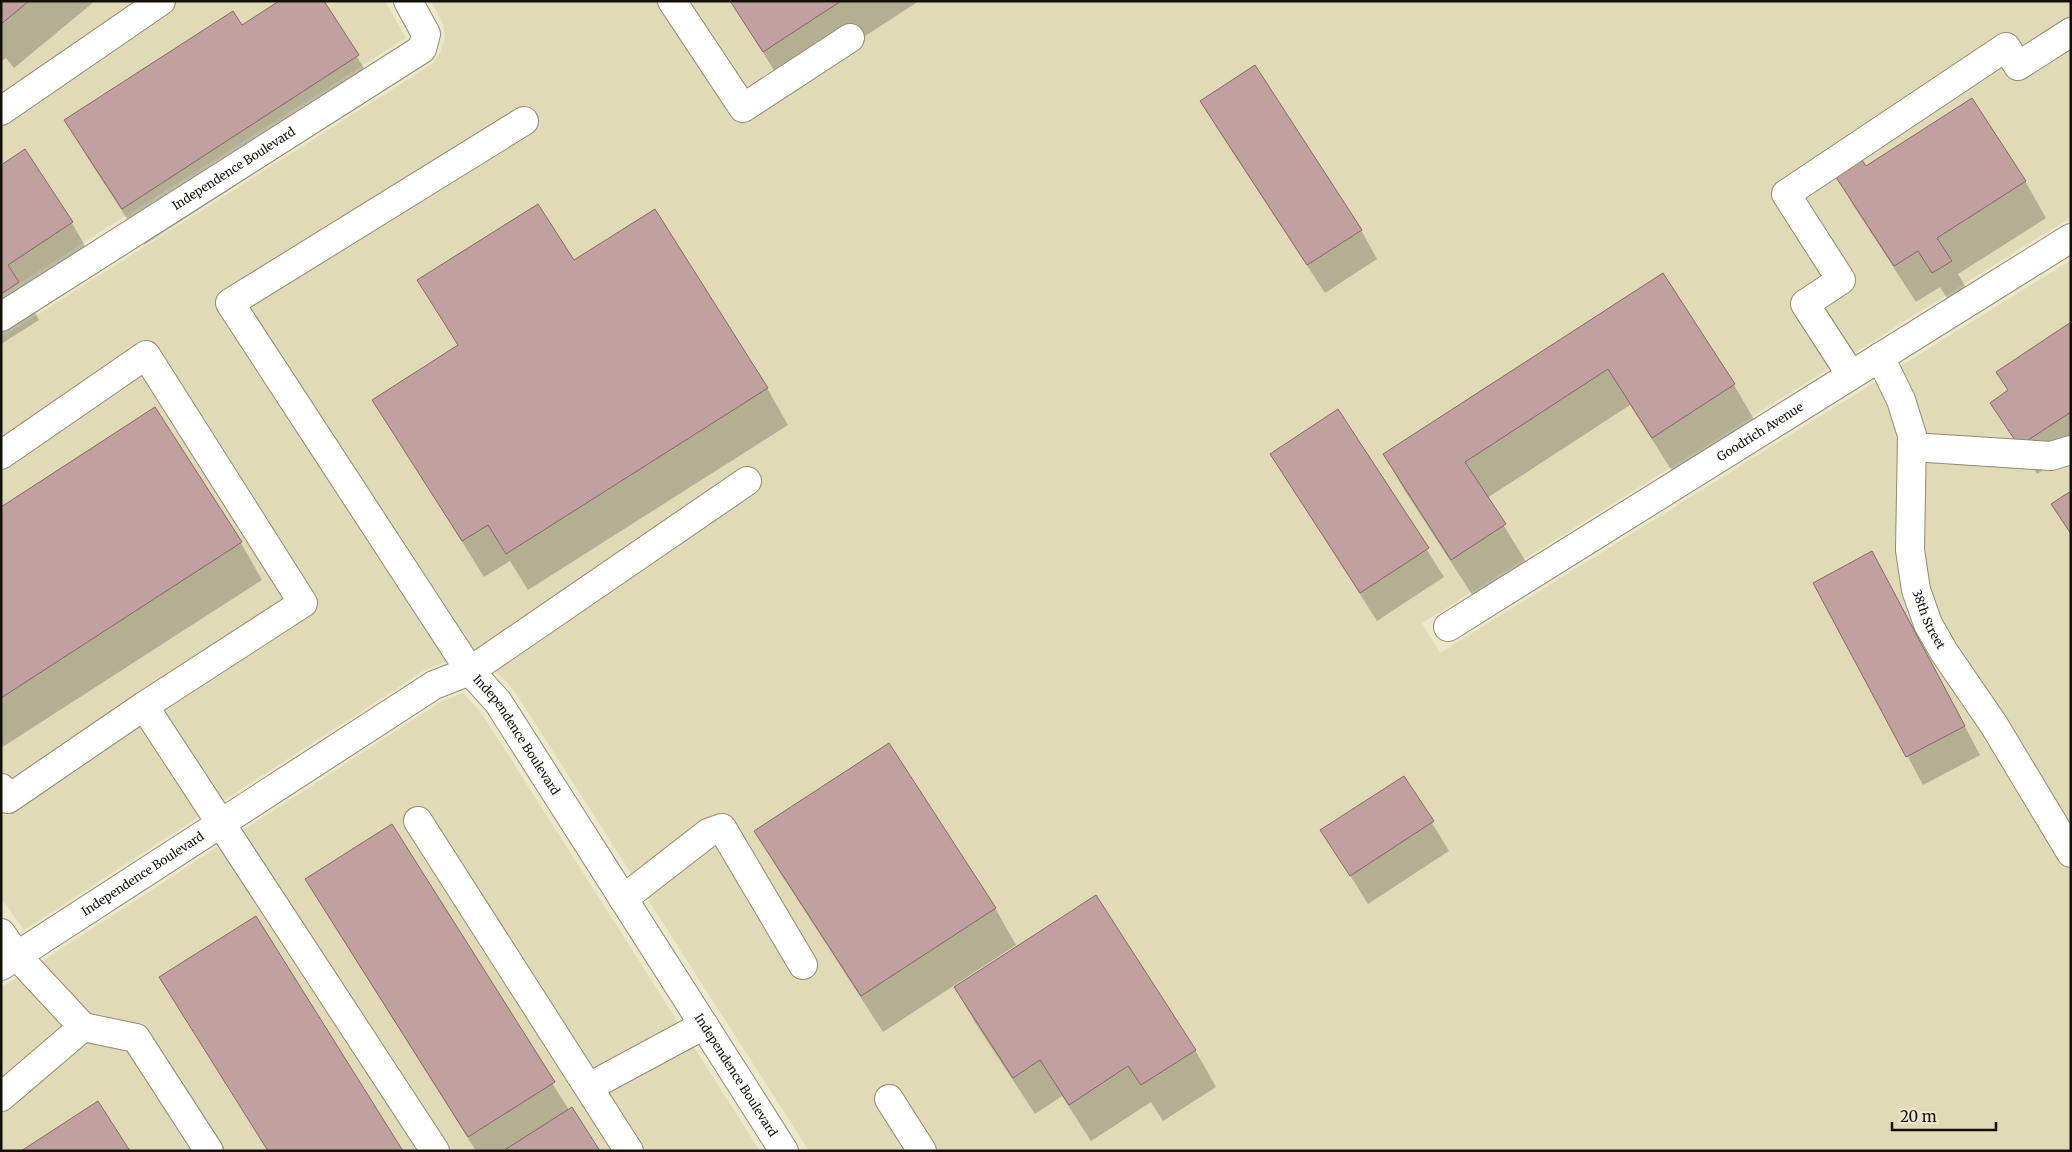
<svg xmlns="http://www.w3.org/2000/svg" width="2072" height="1152" font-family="Merriweather,serif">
<rect width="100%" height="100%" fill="#ede7cb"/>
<g fill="#e1dab7">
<polygon points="1,1 385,1 406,38 1,295"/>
<polygon points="431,1 2071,1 2071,217 1422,623 1440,653 2071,260 2071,1151 809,1151 515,692 485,658 464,654 425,670 24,930 1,898 1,338 432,64 441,51 445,37 443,24"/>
<polygon points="463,693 482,714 760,1151 1,1151 1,988 442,701"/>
</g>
<g fill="#0003">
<polygon points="1,1 95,1 14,68 6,58 1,62"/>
<polygon points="323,1 379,93 144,245 87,157 66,120 241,27"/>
<polygon points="731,1 919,1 785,88"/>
<polygon points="1202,101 1361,230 1377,259 1325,293 1218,130"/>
<polygon points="25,151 72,223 93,260 29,301 39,320 1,344 1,166"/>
<polygon points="1832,168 1866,168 2025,181 2046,218 1958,274 1972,298 1954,309 1940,287 1916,302 1853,205"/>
<polygon points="573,262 767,388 788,425 528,590 510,561 484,577 374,401 459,347 419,281"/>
<polygon points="1662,275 1734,385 1755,421 1674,474 1630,405 1487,498 1526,562 1473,596 1405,491 1384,455"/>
<polygon points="2071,324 2071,451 2037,474 1992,403 2009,391"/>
<polygon points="155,409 241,543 262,580 1,748 1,508"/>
<polygon points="1338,411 1444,577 1377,621 1271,454"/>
<polygon points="1888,581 1980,755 1923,785 1814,583"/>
<polygon points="1404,777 1449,851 1368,904 1322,830"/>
<polygon points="391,826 569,1110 598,1151 476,1151 328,916 307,880"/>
<polygon points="756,831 995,908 1016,945 883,1032 777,868"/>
<polygon points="161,977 402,1151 268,1151"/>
<polygon points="955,988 1195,1050 1216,1087 1163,1121 1151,1102 1091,1141 1062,1096 1035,1114 976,1024"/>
</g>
<g fill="#c0a19f" stroke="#866968">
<polygon points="1,1 29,1 1,24"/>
<polygon points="279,1 324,1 359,55 122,209 64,120 233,11 242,25"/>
<polygon points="730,1 841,1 763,52"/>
<polygon points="1255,65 1362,230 1307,265 1200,101"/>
<polygon points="1972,98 2026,181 1937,238 1952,261 1932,273 1918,251 1894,266 1830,168 1856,151 1866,166"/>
<polygon points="25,149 73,222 8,265 19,282 1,294 1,165"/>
<polygon points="538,204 574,260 655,209 768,388 506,554 488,525 462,541 372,400 458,345 417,280"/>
<polygon points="1663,273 1735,384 1652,438 1608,369 1465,462 1506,524 1451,560 1383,454"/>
<polygon points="2071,322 2071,412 2019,446 1990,403 2008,390 1996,372"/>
<polygon points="155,407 242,542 1,698 1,507"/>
<polygon points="1338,409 1429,548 1360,593 1270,454"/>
<polygon points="2071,491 2071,534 2051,504"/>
<polygon points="1872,551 1965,726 1906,757 1813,583"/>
<polygon points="889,743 996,908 861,996 754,831"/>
<polygon points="1404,776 1434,821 1350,876 1320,830"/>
<polygon points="392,824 555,1082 468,1137 305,879"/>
<polygon points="1096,895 1196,1050 1141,1085 1128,1066 1069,1105 1040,1060 1013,1078 954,987"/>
<polygon points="256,916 403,1151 268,1151 159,977"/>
<polygon points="98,1101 130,1151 21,1151"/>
<polygon points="572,1107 600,1151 503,1151"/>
</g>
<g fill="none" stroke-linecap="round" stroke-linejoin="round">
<g stroke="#908b71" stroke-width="30">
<g id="minor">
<polyline points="672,1 743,108 850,38"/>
<polyline points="1,111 161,1"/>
<polyline points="524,121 230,303 470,671 747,481"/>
<path id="s1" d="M1 317 422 49 426 34 408 1"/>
<path id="s2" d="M1880 357 1901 400 1912 435 1910 550 1916 590 1928 624 1944 652 1994 725 2071 853"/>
<polyline points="1851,375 1805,304 1841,280 1786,194 2006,47 2018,66 2071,32"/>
<polyline points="1912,447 2051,456 2071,450"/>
<polyline points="1,455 146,355 303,603 144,706 8,799 1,788"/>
<path id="s3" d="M1448 627 2071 238"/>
<polyline points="144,706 435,1151"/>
<polyline points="418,821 629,1151"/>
<polyline points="623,899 708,833 722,828 803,965"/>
<polyline points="1,933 17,956 83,1027 136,1038 209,1151"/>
<path id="s4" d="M1 966 434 685 470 671 498 702 784 1151"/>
<polyline points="589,1087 704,1025"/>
<polyline points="1,1097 83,1027"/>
<polyline points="889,1099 922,1151"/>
</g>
</g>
<use href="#minor" stroke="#fff" stroke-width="28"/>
</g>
<g text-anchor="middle" stroke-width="5" stroke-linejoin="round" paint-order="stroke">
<g font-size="12" fill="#121007" stroke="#ede7cb">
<text dy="4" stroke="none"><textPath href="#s1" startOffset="276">Independence Boulevard</textPath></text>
<text dy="4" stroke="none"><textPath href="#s3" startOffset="368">Goodrich Avenue</textPath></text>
<text dy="4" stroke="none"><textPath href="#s2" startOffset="272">38th Street</textPath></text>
<text dy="4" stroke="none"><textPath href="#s4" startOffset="634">Independence Boulevard</textPath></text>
<text dy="4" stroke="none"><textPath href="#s4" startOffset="169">Independence Boulevard</textPath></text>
<text dy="4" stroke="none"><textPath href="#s4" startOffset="1039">Independence Boulevard</textPath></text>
</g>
</g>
<rect width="2072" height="1152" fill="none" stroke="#121007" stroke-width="5"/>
<path d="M1892 1122v8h104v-8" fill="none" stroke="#121007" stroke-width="2.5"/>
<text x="1900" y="1122" font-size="15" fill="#121007" stroke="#ede7cb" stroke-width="4" paint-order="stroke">20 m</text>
</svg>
